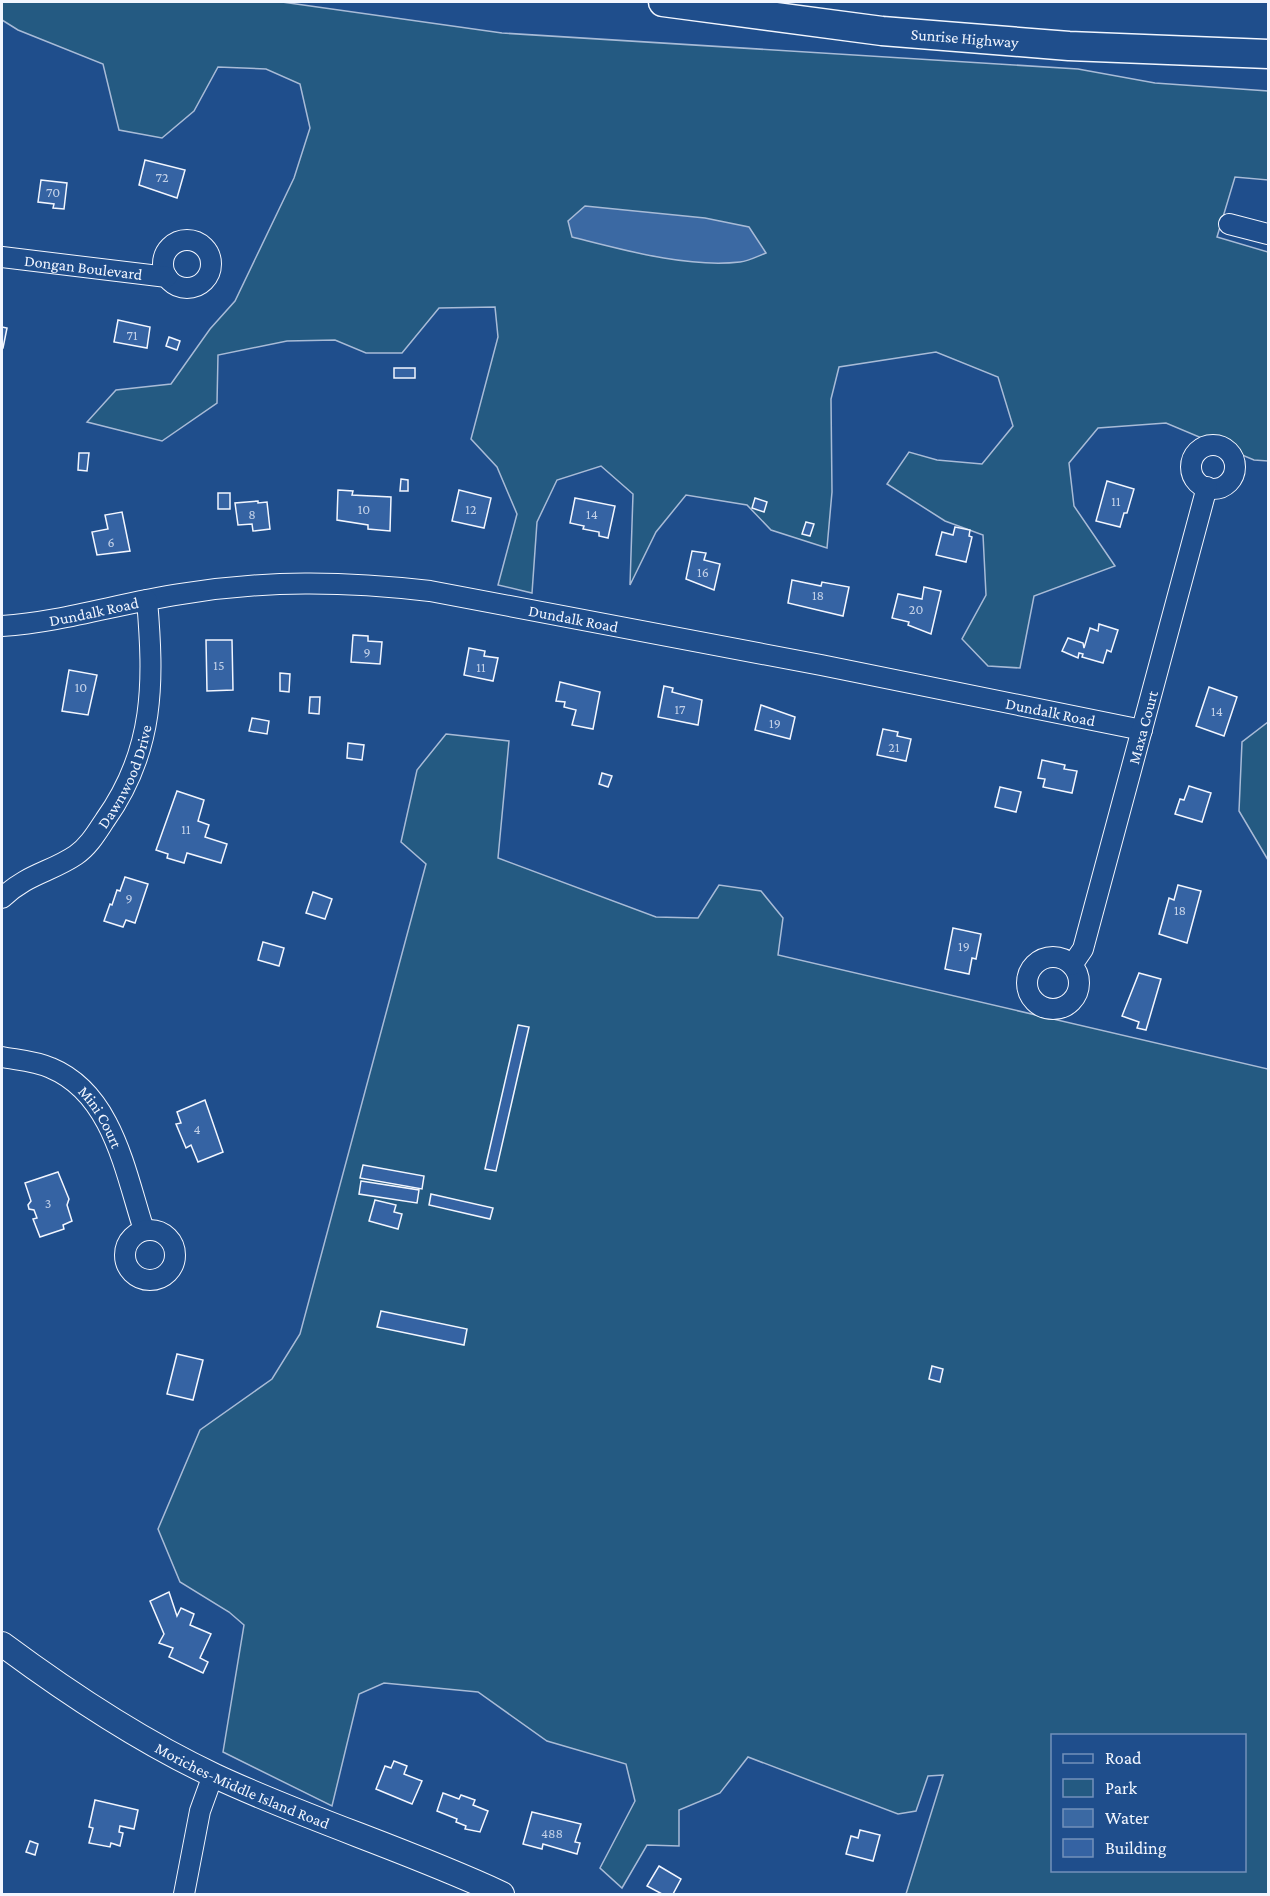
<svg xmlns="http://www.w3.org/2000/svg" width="1270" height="1896" font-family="'Crimson Pro',serif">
<rect width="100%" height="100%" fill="#1f4e8c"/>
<g fill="#245a82" stroke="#a8bbd7" stroke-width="1.5" fill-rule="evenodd">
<polygon points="2,2 282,2 502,33 1078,69 1155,83 1268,91 1268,180 1235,177 1217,237 1268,252 1268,461 1254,460 1166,423 1098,428 1069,463 1074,506 1115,566 1034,596 1020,668 988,666 962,639 986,595 983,535 945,521 887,484 909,452 937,460 982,464 1013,426 998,377 936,352 839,367 831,399 832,492 827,548 771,530 747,505 686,495 656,532 630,585 633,494 601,466 557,480 537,522 532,593 498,585 517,514 497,467 471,439 498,337 495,307 439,308 402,353 366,353 335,340 287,341 218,355 217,403 162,441 87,422 116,390 171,384 210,329 235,301 294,178 310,128 300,84 266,69 218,67 194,111 162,138 119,130 103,64 18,30 2,20"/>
<polygon points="1268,722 1268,860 1239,811 1242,742"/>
<path d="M446 734 509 741 498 858 656 917 698 918 719 885 761 891 783 918 778 955 1268 1069V1894H906L943 1775 928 1776 916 1811 898 1814 748 1757 720 1793 679 1810V1846L647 1845 622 1888 600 1868 635 1801 626 1764 547 1741 478 1692 384 1683 359 1694 332 1806 223 1752 244 1625 229 1612 180 1582 158 1529 200 1430 272 1379 300 1334 426 864 401 842 417 770ZM1052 1736H1244V1870H1052Z"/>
</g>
<path fill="#3b69a3" stroke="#a8bbd7" stroke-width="1.5" d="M585 206 705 218 749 227 766 253C758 256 749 261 740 262 687 268 624 250 572 237L568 221Z"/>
<g fill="#3563a3" stroke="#f2f6ff" stroke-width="1.5">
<polygon points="145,160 185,170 177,198 139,185"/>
<polygon points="41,180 67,183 64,209 53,208 54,204 38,202"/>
<polygon points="118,320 150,327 147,348 114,342"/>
<polygon points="2,327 7,328 3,348 2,348"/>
<polygon points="169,337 180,341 177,350 166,346"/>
<rect x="394" y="368" width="21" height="10"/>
<polygon points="79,453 89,453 87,471 78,470"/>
<polygon points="401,479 408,480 408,491 400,491"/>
<polygon points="1107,481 1134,489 1127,513 1124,513 1120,527 1096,521"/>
<polygon points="338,490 353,491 352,495 391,497 390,531 368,529 368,525 337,520"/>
<polygon points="459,490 491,498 484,528 452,521"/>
<rect x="218" y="493" width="12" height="16"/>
<polygon points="575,498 615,506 608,538 599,536 599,532 583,529 584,526 570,523"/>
<polygon points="755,498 767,502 764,512 752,508"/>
<polygon points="258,501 258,503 267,502 270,529 253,531 252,524 238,525 235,503"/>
<polygon points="122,512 130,551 97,555 92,532 108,529 105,515"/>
<polygon points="806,522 814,524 810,536 802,534"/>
<polygon points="955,527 970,530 969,536 972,537 966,562 936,555 942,532 953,535"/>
<polygon points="692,551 706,553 704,560 720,564 714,590 686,579"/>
<polygon points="792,580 821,586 822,582 849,587 843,616 788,603"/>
<polygon points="924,587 941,591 931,634 908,625 909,622 892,618 898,594 922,599"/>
<polygon points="1099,624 1118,630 1111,652 1107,650 1103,663 1082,657 1083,654 1079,653 1078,658 1062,651 1068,638 1083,643 1084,648 1090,628 1098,631"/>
<polygon points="353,635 368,636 368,641 382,642 380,664 351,662"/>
<polygon points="206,640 232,640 233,690 207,691"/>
<polygon points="469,648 485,651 484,656 498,658 493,681 464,675"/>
<polygon points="69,670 97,675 88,715 62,711"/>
<polygon points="280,673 290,674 289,692 280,691"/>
<polygon points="560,682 600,692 593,729 572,725 576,710 564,707 565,702 556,701"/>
<polygon points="664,686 673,688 672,692 702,700 698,725 658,717"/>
<polygon points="1209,687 1237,697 1224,736 1196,726"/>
<polygon points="310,697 320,697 319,714 309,713"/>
<polygon points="761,705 795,717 790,739 755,730"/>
<polygon points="252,718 269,721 267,734 249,731"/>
<polygon points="883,729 898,732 897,736 911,739 906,761 877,755"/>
<polygon points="348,743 364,745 362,760 347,758"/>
<polygon points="1042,760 1065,765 1064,769 1077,771 1072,793 1043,787 1045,779 1038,778"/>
<polygon points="602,773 612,776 608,787 599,784"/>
<polygon points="1189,786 1211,793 1202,822 1175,814 1180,799 1184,800"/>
<polygon points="1000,787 1021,792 1016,812 995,807"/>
<polygon points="177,791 204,800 198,821 209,825 205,837 227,844 221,863 187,853 184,863 167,858 168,854 156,850"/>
<polygon points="125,877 148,884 135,923 126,920 123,927 104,921 110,904 112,905 117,890 120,891"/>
<polygon points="1178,885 1201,891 1187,943 1159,934 1169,898 1174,900"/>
<polygon points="313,892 332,899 325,919 306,913"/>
<polygon points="953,928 981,934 976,959 972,958 969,974 945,969"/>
<polygon points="263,942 284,948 279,966 258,960"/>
<polygon points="1139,973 1161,979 1146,1030 1137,1028 1139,1022 1122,1016"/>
<polygon points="518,1025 529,1027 496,1171 485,1169"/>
<polygon points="205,1100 223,1152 198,1162 191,1145 186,1148 176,1124 181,1123 177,1112"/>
<polygon points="363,1165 424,1176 422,1189 360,1178"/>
<polygon points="58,1172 69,1199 67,1205 72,1221 63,1225 64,1229 40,1237 33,1219 37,1218 34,1210 29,1209 28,1205 31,1201 25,1183"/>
<polygon points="361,1181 419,1190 417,1203 359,1194"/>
<polygon points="431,1194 493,1208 490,1219 429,1205"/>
<polygon points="375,1200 396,1205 394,1212 402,1214 398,1229 369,1221"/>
<polygon points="381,1311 467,1329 464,1345 377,1327"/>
<polygon points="177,1354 203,1360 193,1400 167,1394"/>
<polygon points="932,1366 943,1369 940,1382 929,1379"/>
<polygon points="169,1592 177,1616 181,1608 194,1614 190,1625 211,1634 200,1658 208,1662 203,1673 169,1657 173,1648 159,1643 164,1634 150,1601"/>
<polygon points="394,1761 407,1766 404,1774 422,1781 412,1804 376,1789 385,1766 391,1768"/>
<polygon points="443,1793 459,1799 461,1795 475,1800 473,1805 488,1811 480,1832 465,1829 466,1826 456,1822 457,1819 437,1811"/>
<polygon points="95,1800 138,1810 134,1829 120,1826 119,1832 123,1833 120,1846 111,1843 110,1847 89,1843 93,1828 89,1827"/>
<polygon points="532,1812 581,1824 575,1842 580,1843 577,1854 543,1844 542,1849 523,1844"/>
<polygon points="860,1830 880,1835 873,1861 846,1854 851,1836 858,1838"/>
<polygon points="30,1841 38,1844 35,1855 26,1852"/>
<polygon points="659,1866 681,1879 673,1894 662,1894 647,1886"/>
</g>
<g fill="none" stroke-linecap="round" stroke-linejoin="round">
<g stroke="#f2f6ff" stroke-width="22">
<g id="minor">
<polyline points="1229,224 1268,234"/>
<circle cx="187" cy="264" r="24"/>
<path id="s1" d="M2 257 167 277"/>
<circle cx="1213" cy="467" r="22"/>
<path id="s2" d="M2 626C63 622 120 603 181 594 267 580 343 581 430 591L821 665 1142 730"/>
<path id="s3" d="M2 898C27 874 51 872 76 855 89 846 97 832 105 820 155 750 154 682 147 600"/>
<circle cx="1053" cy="983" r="26"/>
<path id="s4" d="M1072 965 1083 949 1207 487"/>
<path id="s5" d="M2 1057C18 1060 36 1061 51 1068 113 1094 125 1172 144 1230"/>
<circle cx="150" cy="1255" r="25"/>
<polyline points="184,1894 200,1811 213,1775"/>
</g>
</g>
<g stroke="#f2f6ff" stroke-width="26">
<g id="major">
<path id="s6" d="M2 1644C68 1693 140 1741 215 1776 309 1820 408 1850 502 1894"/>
</g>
</g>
<g stroke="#f2f6ff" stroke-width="31">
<g id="highway">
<path id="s7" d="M663 2 882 31 1069 46 1268 54"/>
</g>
</g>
<use href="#minor" stroke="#1f4e8c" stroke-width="20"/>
<use href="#major" stroke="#1f4e8c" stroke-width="24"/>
<use href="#highway" stroke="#1f4e8c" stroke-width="28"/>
</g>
<g text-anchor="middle" stroke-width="4.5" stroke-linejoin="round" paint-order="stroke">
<g font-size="14" fill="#c3d1e8">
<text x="162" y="182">72</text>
<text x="53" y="197">70</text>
<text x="132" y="340">71</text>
<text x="1116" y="506">11</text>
<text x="364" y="514">10</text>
<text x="471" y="514">12</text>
<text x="252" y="519">8</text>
<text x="592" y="519">14</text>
<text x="111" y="547">6</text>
<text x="703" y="577">16</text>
<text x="818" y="600">18</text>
<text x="916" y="614">20</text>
<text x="367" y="657">9</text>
<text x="219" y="670">15</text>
<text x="481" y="672">11</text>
<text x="81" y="692">10</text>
<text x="680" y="714">17</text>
<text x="1217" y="716">14</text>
<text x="775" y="728">19</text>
<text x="894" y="752">21</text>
<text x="186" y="834">11</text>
<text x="129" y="903">9</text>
<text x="1180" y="915">18</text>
<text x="964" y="951">19</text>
<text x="197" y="1134">4</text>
<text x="48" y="1208">3</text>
<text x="552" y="1838">488</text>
</g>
<g font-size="16" fill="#f2f6ff" stroke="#1f4e8c">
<text dy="6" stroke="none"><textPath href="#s7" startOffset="304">Sunrise Highway</textPath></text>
<text dy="6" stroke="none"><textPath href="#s1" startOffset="82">Dongan Boulevard</textPath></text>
<text dy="6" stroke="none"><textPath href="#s2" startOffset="93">Dundalk Road</textPath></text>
<text dy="6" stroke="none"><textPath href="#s2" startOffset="578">Dundalk Road</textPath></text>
<text dy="6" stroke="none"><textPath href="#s2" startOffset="1064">Dundalk Road</textPath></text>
<text dy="6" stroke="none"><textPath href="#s4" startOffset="249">Maxa Court</textPath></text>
<text dy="6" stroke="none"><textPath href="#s3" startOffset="180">Dawnwood Drive</textPath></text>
<text dy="6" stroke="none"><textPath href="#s5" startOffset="122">Mini Court</textPath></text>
<text dy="6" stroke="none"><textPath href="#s6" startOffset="280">Moriches-Middle Island Road</textPath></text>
</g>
</g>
<rect width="1270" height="1896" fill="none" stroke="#f2f6ff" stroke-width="6"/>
<rect x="1051" y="1734" width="195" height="138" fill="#1f4e8c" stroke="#7391ba" stroke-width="1.5"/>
<rect x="1063" y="1754" width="30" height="9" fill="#1f4e8c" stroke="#7391ba" stroke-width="1.5"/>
<text x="1105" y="1764" font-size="18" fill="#f2f6ff">Road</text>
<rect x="1063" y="1779" width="30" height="18" fill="#245a82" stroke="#7391ba" stroke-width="1.5"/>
<text x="1105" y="1794" font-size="18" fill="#f2f6ff">Park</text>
<rect x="1063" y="1809" width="30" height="18" fill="#3b69a3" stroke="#7391ba" stroke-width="1.5"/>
<text x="1105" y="1824" font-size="18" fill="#f2f6ff">Water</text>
<rect x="1063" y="1839" width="30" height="18" fill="#3563a3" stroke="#7391ba" stroke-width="1.5"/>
<text x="1105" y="1854" font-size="18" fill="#f2f6ff">Building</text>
</svg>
